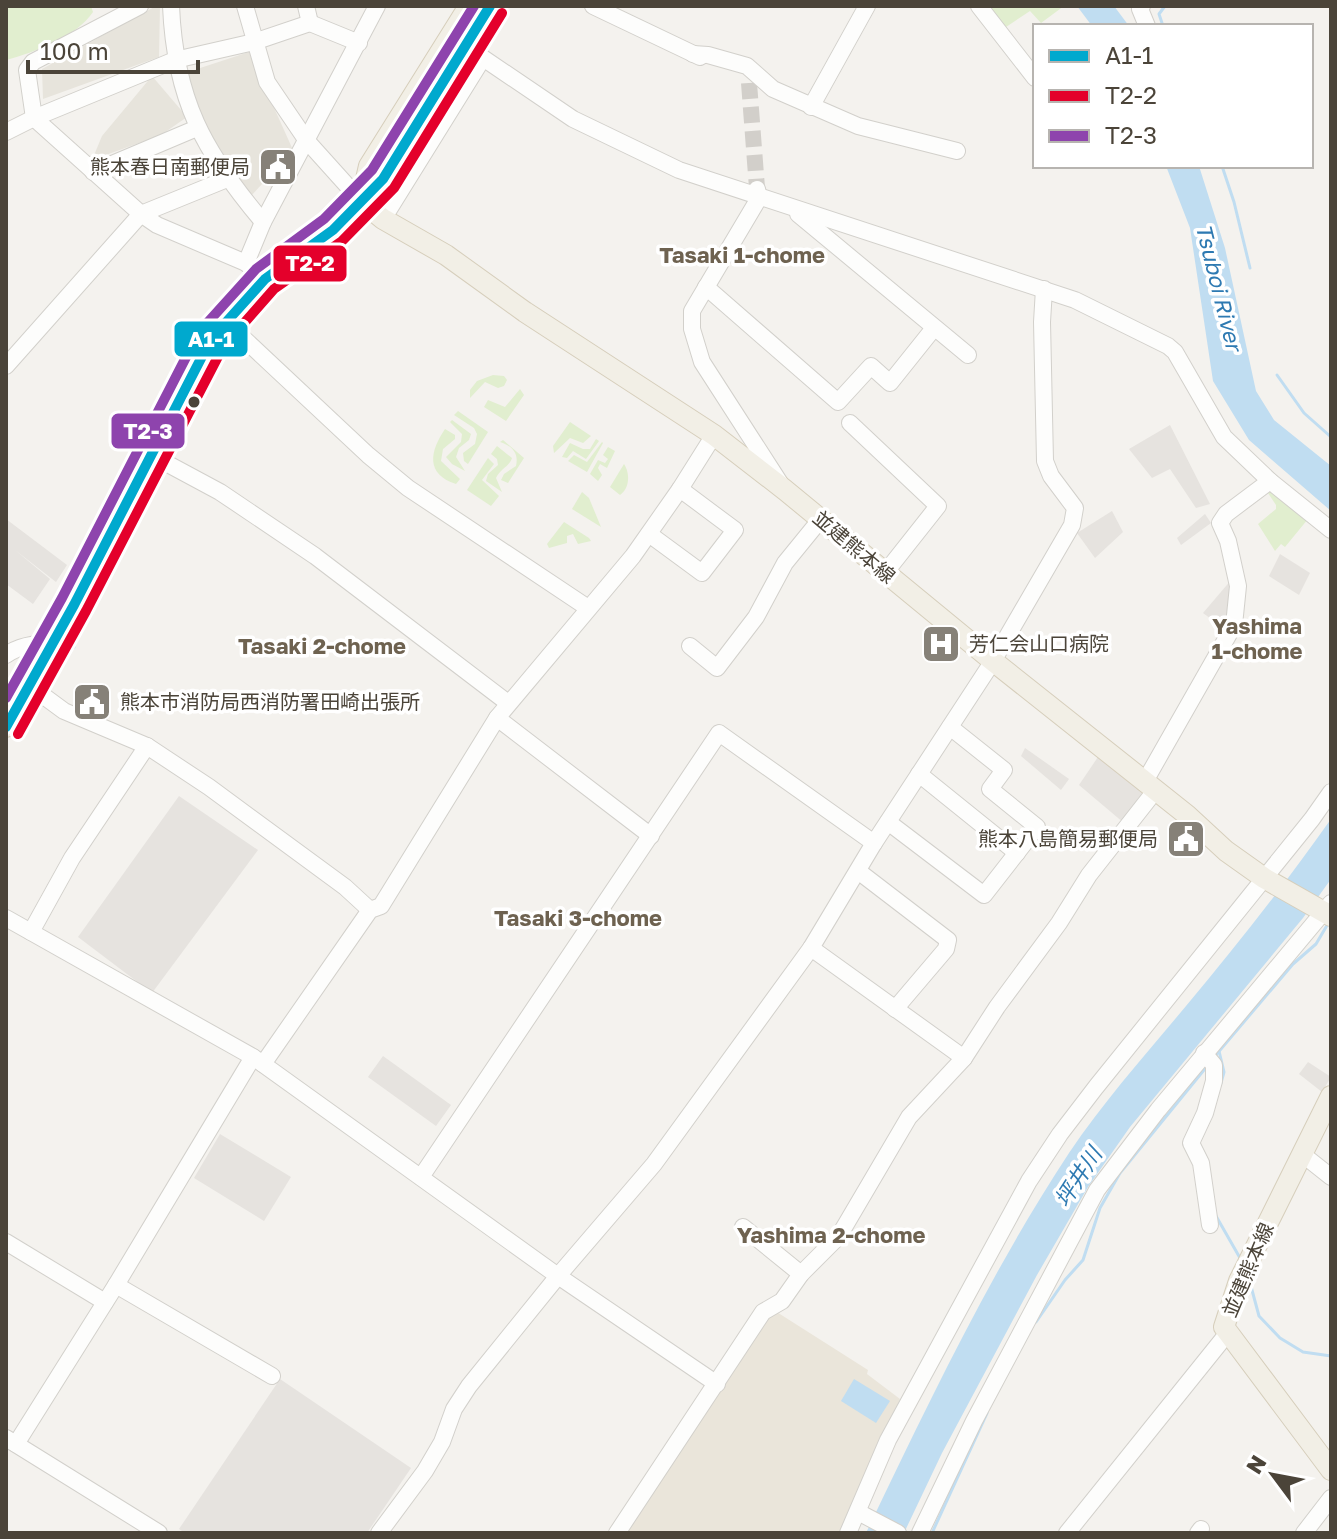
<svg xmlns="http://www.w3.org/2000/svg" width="1337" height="1539" font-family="'Golos Text','Noto Sans JP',sans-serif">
<rect width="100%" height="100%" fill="#f4f2ee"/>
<g fill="#e7e4dc">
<polygon points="156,6 160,6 159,57 43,99 42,69"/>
<polygon points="249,52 293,150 251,196 211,152 181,79 191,71"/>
<polygon points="152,76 187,117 161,135 92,160 102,136"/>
</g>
<polygon fill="#eae5da" points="772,1309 868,1370 867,1374 900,1399 839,1533 624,1533"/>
<g fill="#e1eecf">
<path d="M6 6H91L93 12C76 37 35 52 6 60Z"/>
<polygon points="985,6 1064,6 1041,23 1030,11 1003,29"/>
<polygon points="493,375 504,376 507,380 504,386 498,388 485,382 470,398 470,390 477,381"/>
<polygon points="520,389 524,395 506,421 484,407 488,400 505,407"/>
<polygon points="458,411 488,432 468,464 464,461 463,453 475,444 477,434 474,428 454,415"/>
<polygon points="452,420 471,434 469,440 459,448 456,457 465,471 452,464 446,457 461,442 462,434 450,422"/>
<polygon points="570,422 591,436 583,443 570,438 554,453 553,446"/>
<path d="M445 429 455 435V439L443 449 441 461 460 479 456 484C425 474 430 451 445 429Z"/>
<polygon points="596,439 599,441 586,459 573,451 567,458 562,457 570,443 583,449 590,449"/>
<path d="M503 440 524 458 508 483 501 480 504 474 516 466C519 453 512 446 500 442Z"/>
<polygon points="602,442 603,443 587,472 568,461 574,455 587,462"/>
<path d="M497 446 512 458C510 466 500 469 496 478L502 492 486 481 488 474 498 465 497 459 491 454Z"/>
<polygon points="608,447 615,451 607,468 600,464 598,468 602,475 598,481 590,474 598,460 605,463 608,459 603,455"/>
<polygon points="488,458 494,464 482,480 499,496 491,506 467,490"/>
<path d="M624 464C630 473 630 488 620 495L610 487Z"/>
<polygon points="1272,488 1308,519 1285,547 1281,544 1275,551 1258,524 1276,509 1276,505 1268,493"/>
<polygon points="582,492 589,498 601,527 572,509"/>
<polygon points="564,522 589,538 591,541 578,544 573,534 567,536 567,543 549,548 547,544"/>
</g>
<g fill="#e6e3df">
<polygon points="1170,425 1210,504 1196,508 1170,469 1152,478 1129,449"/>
<polygon points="1112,511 1123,532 1095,558 1077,533"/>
<polygon points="1205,514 1211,523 1181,545 1177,538"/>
<polygon points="6,519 67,565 56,582 15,550 50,579 33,604 6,584"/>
<polygon points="1280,554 1310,573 1299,595 1269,576"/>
<polygon points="1232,579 1232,617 1225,629 1203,613"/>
<polygon points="1025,748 1069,779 1061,790 1021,756"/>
<polygon points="1100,754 1149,793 1124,823 1079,785"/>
<polygon points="179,796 258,850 152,993 78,937"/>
<polygon points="383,1056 451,1105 436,1126 368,1077"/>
<polygon points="1308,1062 1331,1077 1322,1092 1299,1074"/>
<polygon points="220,1134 291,1177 264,1221 194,1178"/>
<polygon points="280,1379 411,1468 367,1533 185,1533 179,1529"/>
</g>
<g fill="#c0ddf1">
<polygon points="1077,6 1114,6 1129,26 1092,26"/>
<polygon points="1166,166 1199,166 1225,248 1256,391 1274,420 1331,466 1331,511 1249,440 1213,381 1190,228"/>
<path d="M1331 819V879L1303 918 1130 1127 1088 1187 1037 1275 942 1453 904 1533H866C928 1404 990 1273 1069 1153 1104 1101 1146 1054 1186 1006 1237 945 1286 883 1331 819Z"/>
<polygon points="854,1379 890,1401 876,1423 841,1401"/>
</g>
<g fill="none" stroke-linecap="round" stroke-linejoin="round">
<g stroke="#c0ddf1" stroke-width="3">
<polyline points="1163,26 1159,14 1165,6"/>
<polyline points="1222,166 1234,202 1250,268"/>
<polyline points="1277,375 1304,413 1331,437"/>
<polyline points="61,648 74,647"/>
<polyline points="1219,1051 1224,1072 1221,1083"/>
<polyline points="1215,1056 1293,964 1316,944 1329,922"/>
<polyline points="1216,1216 1240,1258"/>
<polyline points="1249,1279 1259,1316 1280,1338 1303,1352 1331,1356"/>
<polyline points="1036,1322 1065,1280 1083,1260 1100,1208 1120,1173 1208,1065"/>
<polyline points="932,1533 987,1413"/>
</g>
<polyline stroke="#d2cfca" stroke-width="16" stroke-dasharray="16 8" stroke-linecap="butt" points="749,83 757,188"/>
<g stroke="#d2d0cb" stroke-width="18">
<g id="minor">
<polyline points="140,6 33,62 27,70 34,118 141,214 157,225 246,263 265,279"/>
<path d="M171 6C175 100 204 152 263 222"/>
<polyline points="245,6 267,82 307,141 361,201"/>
<polyline points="306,6 310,23"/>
<polyline points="593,6 700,57"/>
<polyline points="979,6 1035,78"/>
<polyline points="1142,6 1140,9 1147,26"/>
<polyline points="693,54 708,55 747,66 773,89 858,126 957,151"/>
<polyline points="811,107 867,6"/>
<polyline points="6,132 34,118 175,60 254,42 310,23 359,43"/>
<polyline points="93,172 197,128"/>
<polyline points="757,189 759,198 692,311 692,329 702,362 780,483"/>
<polyline points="798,214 968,355"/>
<polyline points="383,219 483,58 573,119 679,170 1075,300 1168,346 1175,352 1224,437 1270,481 1331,530"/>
<polyline points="246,263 263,222 377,6"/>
<polyline points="706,287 838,402 871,366 890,383 934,328"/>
<polyline points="225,321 368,455 408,488 588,608"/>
<polyline points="6,366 141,214 227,179"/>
<polyline points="850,423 938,506 885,573"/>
<polyline points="153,456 220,492 315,556 508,703"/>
<polyline points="649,534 702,573 735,530 680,489"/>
<polyline points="690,646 717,668 756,617 785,563 820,520"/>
<path d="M6 655C20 645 36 643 53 643"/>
<polyline points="30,686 64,711 147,746 209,787 345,887 370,910"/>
<polyline points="497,718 651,836"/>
<polyline points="919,774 1017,853"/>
<polyline points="1144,783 1234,625 1238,586 1228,541 1220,523 1226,514 1270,481"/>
<polyline points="888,822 984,895 1037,827 990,789 1004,770 950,727"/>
<polyline points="858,871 948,940 946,949 895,1009"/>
<polyline points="6,918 253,1057 558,1276 717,1384"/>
<polyline points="31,932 72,858 147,746"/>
<polyline points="811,948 964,1058"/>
<polyline points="1204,1053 1214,1065 1214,1081 1205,1113 1191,1143 1201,1163 1210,1225"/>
<polyline points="263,1064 370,910 381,906 497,718 633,556 680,489 714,435"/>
<polyline points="1302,1154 1331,1177"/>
<polyline points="421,1177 719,733 874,843"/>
<polyline points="743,1227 801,1274"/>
<polyline points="6,1242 105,1302"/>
<polyline points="116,1285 272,1376"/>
<polyline points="6,1438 159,1533"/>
<polyline points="16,1444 116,1285 253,1057"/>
<polyline points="858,1512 898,1533"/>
<polyline points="379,1533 425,1471 442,1442 454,1409 469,1386 558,1276 654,1164 811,948 874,843 993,661 1072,525 1075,508 1051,476 1045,461 1042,322 1044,289"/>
<polyline points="617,1533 763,1312 782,1301 801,1274 839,1236 909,1117 964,1058 997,1007 1059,923 1089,875 1155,791"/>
<polyline points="848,1533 888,1440 1029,1181 1060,1134 1096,1087 1312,819 1331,792"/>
<polyline points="920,1533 974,1421 1097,1190 1158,1110 1331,903"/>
<polyline points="1067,1533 1227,1334"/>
<polyline points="1198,1533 1201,1529"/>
<polyline points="1304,1533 1331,1498"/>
</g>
</g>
<g stroke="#d6cebb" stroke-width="22">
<g id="major">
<polyline points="361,201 383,219 446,255 525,312 714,435 785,490 993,661 1187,815 1226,851 1264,878 1331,916"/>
<polyline points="361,201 369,166 469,6"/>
<polyline points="6,727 74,605 211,339 265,279 333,230 383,179 490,6"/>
<polyline points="1331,1096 1239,1281 1224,1327 1331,1470"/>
</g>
</g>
<use href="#minor" stroke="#fdfdfc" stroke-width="16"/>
<use href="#major" stroke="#f2efe6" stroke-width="20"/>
<g stroke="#fff" stroke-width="16">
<polyline id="bus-1" points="6,727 74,605 211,339 265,279 333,230 383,179 490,6"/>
</g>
<g stroke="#fff" stroke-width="16">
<polyline id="bus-2" points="18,734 86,611 223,347 274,289 342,241 394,188 502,13"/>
</g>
<g stroke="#fff" stroke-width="16">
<polyline id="bus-3" points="6,698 62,598 199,332 256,269 324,219 372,170 474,6"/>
</g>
<use href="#bus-1" stroke="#00a9ce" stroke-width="10"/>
<use href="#bus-2" stroke="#e4002b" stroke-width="10"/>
<use href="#bus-3" stroke="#8e44ad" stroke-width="10"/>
</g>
<defs>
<g id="civic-square" transform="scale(2)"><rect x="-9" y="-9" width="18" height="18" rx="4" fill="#868178" stroke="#fff"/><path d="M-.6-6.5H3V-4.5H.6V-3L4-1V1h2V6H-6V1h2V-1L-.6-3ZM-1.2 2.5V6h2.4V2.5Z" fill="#fff"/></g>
<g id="hospital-square" transform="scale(2)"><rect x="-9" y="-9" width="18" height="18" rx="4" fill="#868178" stroke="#fff"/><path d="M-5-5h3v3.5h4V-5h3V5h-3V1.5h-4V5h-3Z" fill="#fff"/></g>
</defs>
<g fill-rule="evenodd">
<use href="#civic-square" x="278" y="167"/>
<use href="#hospital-square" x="941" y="644"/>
<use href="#civic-square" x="92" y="702"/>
<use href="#civic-square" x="1186" y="839"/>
</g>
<circle fill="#4b4439" stroke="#fff" stroke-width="3" cx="194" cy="402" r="7"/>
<g text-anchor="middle" stroke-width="7" stroke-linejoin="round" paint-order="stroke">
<g font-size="20" fill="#4b4439" stroke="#fff" text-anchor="end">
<text x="250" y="174">熊本春日南郵便局</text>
<text x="969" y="651" text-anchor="start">芳仁会山口病院</text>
<text x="120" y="709" text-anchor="start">熊本市消防局西消防署田崎出張所</text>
<text x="1158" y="846">熊本八島簡易郵便局</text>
</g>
<g font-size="20" fill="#4b4439" stroke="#fff">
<text transform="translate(854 547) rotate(40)" y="7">並建熊本線</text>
<text transform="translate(1248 1270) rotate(-67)" y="7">並建熊本線</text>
</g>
<g font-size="22" font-weight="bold" fill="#6e6250" stroke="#fff">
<text x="742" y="263">Tasaki 1-chome</text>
<text x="1257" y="634">Yashima<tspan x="1257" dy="25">1-chome</tspan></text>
<text x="322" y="654">Tasaki 2-chome</text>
<text x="578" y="926">Tasaki 3-chome</text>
<text x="831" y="1243">Yashima 2-chome</text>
</g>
<g font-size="22" font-style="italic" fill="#2e7ab2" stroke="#fff">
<text transform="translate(1219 287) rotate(76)" y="8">Tsuboi River</text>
<text transform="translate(1078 1177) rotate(-57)" y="8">坪井川</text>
</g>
</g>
<g stroke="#fff" stroke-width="3">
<rect x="272" y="244" width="76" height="39" rx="8" fill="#e4002b"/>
<rect x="173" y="320" width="76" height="38" rx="8" fill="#00a9ce"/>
<rect x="110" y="412" width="76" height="38" rx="8" fill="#8e44ad"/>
</g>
<g font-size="22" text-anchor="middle" font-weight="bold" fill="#fff">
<text x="310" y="271">T2-2</text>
<text x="211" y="347">A1-1</text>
<text x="148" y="439">T2-3</text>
</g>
<rect width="1337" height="1539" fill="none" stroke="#4b4439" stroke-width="16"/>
<rect x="1033" y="24" width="280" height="144" fill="#ffffff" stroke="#b7b4b0" stroke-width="2"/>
<rect x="1049" y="50" width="40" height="12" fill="#00a9ce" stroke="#b7b4b0" stroke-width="2"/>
<text x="1105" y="64" font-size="24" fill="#4b4439">A1-1</text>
<rect x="1049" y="90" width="40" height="12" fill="#e4002b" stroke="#b7b4b0" stroke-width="2"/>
<text x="1105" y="104" font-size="24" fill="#4b4439">T2-2</text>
<rect x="1049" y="130" width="40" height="12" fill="#8e44ad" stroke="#b7b4b0" stroke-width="2"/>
<text x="1105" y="144" font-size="24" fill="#4b4439">T2-3</text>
<g transform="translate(1273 1475) rotate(302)" stroke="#ffffff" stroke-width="6" paint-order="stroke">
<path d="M0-6L14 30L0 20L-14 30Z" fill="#4b4439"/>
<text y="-12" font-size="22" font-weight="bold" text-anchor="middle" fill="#4b4439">N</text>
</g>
<path d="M28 60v12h170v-12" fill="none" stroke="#4b4439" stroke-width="4"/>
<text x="40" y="60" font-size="24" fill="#4b4439" stroke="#ffffff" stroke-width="6" paint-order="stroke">100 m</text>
</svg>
